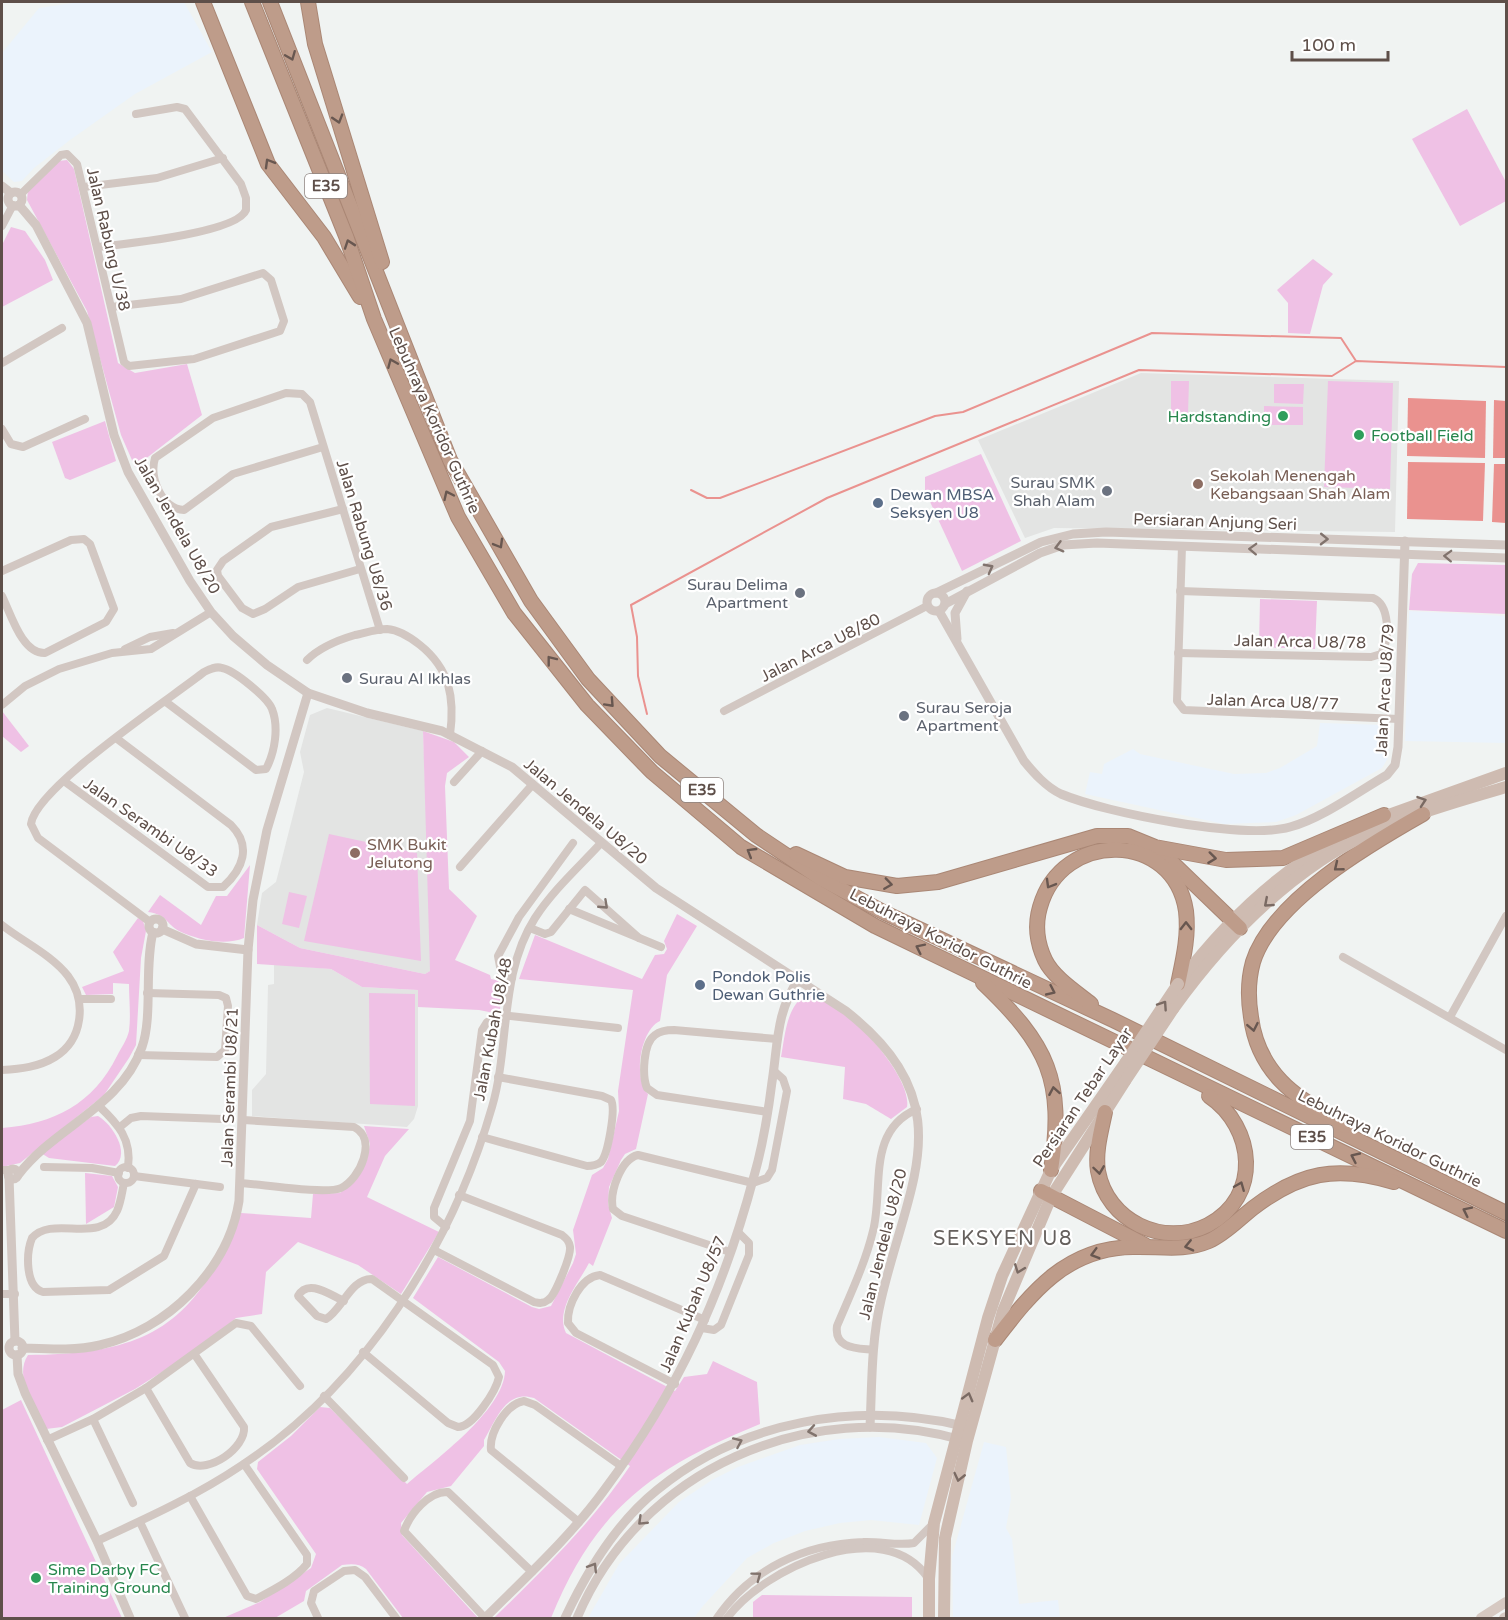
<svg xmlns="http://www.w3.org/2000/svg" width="1508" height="1620" font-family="'Varela Round',sans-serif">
<rect width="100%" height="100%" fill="#f0f3f2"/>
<g fill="#ebf3fc">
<polygon points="80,2 184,2 212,52 135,94 70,140 34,168 22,181 14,182 2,171 2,53 39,8"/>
<polygon points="1409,611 1506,616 1506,743 1405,741"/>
<polygon points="1320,723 1384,725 1390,730 1388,758 1382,768 1296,815 1276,822 1224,824 1085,794 1090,772 1102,774 1104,764 1133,749 1140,754 1234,774 1266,773 1280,768 1317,746"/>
<polygon points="879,1437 926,1443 937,1458 919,1525 871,1520 840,1523 805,1531 774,1543 747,1558 702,1607 694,1618 588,1618 619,1564 679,1502 712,1480 738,1467 800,1445 839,1439"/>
<polygon points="984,1442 1006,1447 1011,1499 1006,1528 1012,1539 1019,1604 1058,1600 1060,1618 953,1618 952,1557"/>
</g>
<g fill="#e3e4e3">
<polygon points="1141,373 1399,381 1395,532 1054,528 1025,538 978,440"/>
<polygon points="327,708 423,731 432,961 430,971 425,974 300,948 257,925 262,893 276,882 304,772 300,752 310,715"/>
<polygon points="274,964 331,969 362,987 418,990 418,1106 414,1119 407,1127 252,1116 252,1090 266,1074 268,985 274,984"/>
</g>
<g fill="#efc1e5">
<polygon points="1467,109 1506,182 1506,201 1460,226 1412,139"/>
<polygon points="67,160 74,169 118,363 135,373 187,364 202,415 135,467 121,435 87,311 27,200 28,190 59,161"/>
<polygon points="11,227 25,231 45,260 53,280 2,307 2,245"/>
<polygon points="1313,259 1333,274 1323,285 1310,334 1288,333 1288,303 1277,290"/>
<polygon points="1171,381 1189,381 1188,413 1171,413"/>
<polygon points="1328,381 1393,383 1390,489 1324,487"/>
<polygon points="1274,384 1304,384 1303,404 1274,403"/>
<polygon points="1264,406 1303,407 1303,425 1264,425"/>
<polygon points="105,421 116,461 70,480 65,478 52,442"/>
<polygon points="981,454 1021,541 962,571 925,491 925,477"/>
<polygon points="1418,563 1506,565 1506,614 1409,610 1412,574"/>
<polygon points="1260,599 1317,601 1315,649 1259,647"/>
<polygon points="2,711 29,746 21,752 2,736"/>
<polygon points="423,731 454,742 469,757 447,773 445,786 449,889 477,916 455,960 490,975 491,979 505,982 499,1014 479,1010 418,1007 418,990 362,987 331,969 257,964 257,925 300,948 425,974 430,971"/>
<polygon points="329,834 417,853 421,961 304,941"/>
<path d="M250 865 244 938C225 946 198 940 179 931 165 923 168 915 148 912L160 895 201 925 216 896H227Z"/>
<polygon points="289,892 307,896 299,928 282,924"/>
<path d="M677 914 697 926 667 975 660 1021C640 1030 633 1079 648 1094L636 1149 625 1154 621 1160 609 1187 608 1204 612 1218 593 1266 589 1263C578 1284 555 1310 566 1333L675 1391 684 1377 707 1374 713 1361 757 1382 760 1424C652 1468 596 1508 551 1618H494C542 1571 592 1523 630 1466L534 1398C506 1389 496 1420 484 1440V1446L451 1486 427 1492 401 1523 402 1535 478 1618H403L366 1569C359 1563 351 1564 342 1565L306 1591 304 1601 275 1618H223L260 1602 311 1568 316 1554 257 1469 258 1462 291 1436 320 1407 330 1408 407 1484C435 1460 504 1410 505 1371L499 1362 413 1298 438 1257 532 1307 539 1309 551 1306 573 1263 576 1254 573 1230 592 1175 603 1168 608 1159 619 1111 618 1091 633 990 519 979 535 935 642 979 655 955 664 954 667 949 664 941Z"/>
<path d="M138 918 143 921 146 931 141 958 136 1045 129 1058 104 1095 20 1163 2 1167V1128C54 1124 93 1104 117 1056 121 1048 127 1040 129 1031 131 1016 129 999 129 984L113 983V994L86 995 82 987 124 971 113 952Z"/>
<polygon points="369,993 415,994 415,1106 370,1104"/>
<path d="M808 994C839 995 913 1075 907 1107L891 1119 866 1104 843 1099 845 1067 781 1057C785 1037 786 1004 808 994Z"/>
<path d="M98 1116C112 1124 131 1153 115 1166L49 1158 41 1153 91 1117Z"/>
<path d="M364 1126 409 1129 385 1156 367 1197 439 1232 401 1294 358 1265 298 1242 266 1272 262 1314 236 1318 195 1351 135 1389 62 1427 46 1429C36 1408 13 1378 28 1355 148 1354 195 1326 241 1213L311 1218 313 1194 340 1193 359 1175 367 1160 370 1144Z"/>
<polygon points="85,1173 112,1176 118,1187 114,1207 86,1224"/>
<polygon points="21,1400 122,1618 2,1618 2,1410"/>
<polygon points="762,1595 912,1597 912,1618 753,1618 753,1602"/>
</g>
<g fill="#ea928f">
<polygon points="1408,398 1486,401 1485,458 1407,456"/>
<polygon points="1494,400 1506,401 1506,458 1493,458"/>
<polygon points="1408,462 1485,463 1483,521 1407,519"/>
<polygon points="1494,464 1506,464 1506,523 1492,522"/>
</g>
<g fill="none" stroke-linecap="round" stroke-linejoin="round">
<g stroke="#ea928f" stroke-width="2">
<polyline points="691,490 707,498 720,498 935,416 963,412 1152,333 1341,338 1356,361"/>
<polyline points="647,714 638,676 637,637 631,605 827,498 1139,370 1332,376 1356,361 1506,367"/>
</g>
<g stroke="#aa8775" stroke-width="16">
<g id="motorway">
<polyline points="203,2 268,164 324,237 360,297"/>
<polyline points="252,2 346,236 374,319 458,517 514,613 587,705 652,772 741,847 875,926 1506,1231"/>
<polyline points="270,2 450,460 531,601 588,679 660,756 756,835 820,878 885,913 1113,1020 1506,1213"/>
<polyline points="308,2 315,44 382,262"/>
<polyline points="1157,848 1240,928"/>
<polyline points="796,854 845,877 897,886 938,882 1097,836 1128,836 1155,847 1226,860 1283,858 1384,815"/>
<path d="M983 983C1048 1045 1065 1080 1051 1170"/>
<path d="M1091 1004C1076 992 1053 977 1045 960 1037 943 1035 924 1040 907 1062 829 1174 831 1186 911 1189 936 1183 960 1178 984"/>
<path d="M1105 1112C1101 1131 1095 1152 1098 1171 1107 1221 1163 1248 1208 1225 1262 1197 1255 1127 1209 1096"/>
<path d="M1345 1126C1324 1112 1299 1100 1281 1081 1264 1063 1254 1042 1251 1017 1248 999 1248 980 1253 962 1272 901 1370 844 1423 814"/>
<polyline points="1041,1191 1145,1245"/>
<path d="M995 1340C1032 1292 1066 1248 1133 1247 1160 1246 1183 1252 1209 1241 1225 1234 1239 1219 1253 1208 1300 1172 1336 1165 1394 1182"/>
</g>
</g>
<g stroke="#d2c7c2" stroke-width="8">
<polyline points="84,187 157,178 223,158"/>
<polyline points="21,194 61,155 67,154 77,164 124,362 129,366 194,359 280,331 284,321 271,280 263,273 181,299 111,307"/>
<polyline points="2,226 13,205"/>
<path d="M98 247C124 244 237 233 246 210V198L241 184 185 109 177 107 136 114"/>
<polyline points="2,363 62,328"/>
<polyline points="2,429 11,444 23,447 85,419"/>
<path d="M323 447 233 474 184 510C162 509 149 478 155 458L213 418 286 393 302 394 310 402 380 630"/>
<polyline points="343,509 271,527 223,561 217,570 218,576 242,608 253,614 265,609 298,587 360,569"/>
<polyline points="1182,546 1177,701 1184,710 1399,719"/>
<path d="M2 571 71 540 84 539 90 544 114 609 106 622 45 653C22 654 11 614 2 596"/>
<polyline points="125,649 150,637 173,633"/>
<path d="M1178 653 1371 657 1381 654C1390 639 1390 605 1373 598L1180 591"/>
<path d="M307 660C320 647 338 640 355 635 365 633 376 629 387 629 399 630 410 637 420 645 450 669 455 698 450 735"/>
<polyline points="2,705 25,686 59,669 112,653 151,649 211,612"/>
<polyline points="724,711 927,606"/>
<path d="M64 781 208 887H223C243 869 252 846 231 825L116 738"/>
<polyline points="454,782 482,751"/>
<polyline points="460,867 533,784"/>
<polyline points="569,909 661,947"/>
<path d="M150 922 38 838 31 824C35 788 171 698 204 672 210 669 216 666 222 668 234 670 268 698 272 709 279 727 275 752 266 769L256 770 166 702"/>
<path d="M2 925C22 941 52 955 68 976 87 1001 83 1040 55 1057 39 1067 20 1069 2 1070"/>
<polyline points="530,928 545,934 551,932 585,890 639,938"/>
<polyline points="1343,957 1506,1050"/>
<polyline points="512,978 501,972 498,956 519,917 573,843"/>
<polyline points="79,999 111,999"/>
<polyline points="1450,1017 1506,916"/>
<polyline points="138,1055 217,1057 225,1050 228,1006 226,998 219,995 147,993"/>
<path d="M99 1106C118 1124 132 1139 128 1168"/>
<path d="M768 1112 657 1095 647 1088C642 1076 643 1043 655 1035 660 1031 668 1030 674 1030L777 1039"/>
<polyline points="120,1127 131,1118 141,1116 222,1119"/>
<path d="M482 1137 587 1166C592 1166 597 1165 601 1162 608 1154 616 1109 611 1100L602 1096 498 1077"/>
<polyline points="44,1167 92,1168 119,1173"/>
<circle cx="126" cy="1175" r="8"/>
<polyline points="2,1170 10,1170"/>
<polyline points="134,1176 220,1187"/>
<path d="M124 1183C122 1192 121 1202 117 1211 101 1246 53 1214 32 1238 26 1253 25 1287 43 1292L109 1290 164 1256 196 1184"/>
<path d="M240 1183C260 1184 326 1195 341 1188 360 1179 378 1139 354 1127L243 1120"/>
<polyline points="446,1227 434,1217 434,1208 470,1121 482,1030 487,1022 502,1015 618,1028"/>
<path d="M434 1250 534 1302C539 1303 543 1304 548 1300 555 1296 571 1256 570 1247 569 1241 567 1239 562 1235L459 1195"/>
<path d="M730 1252 622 1216 613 1209C609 1192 621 1159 638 1155L753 1183 767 1178 772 1170 787 1091 783 1079 774 1071"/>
<polyline points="2,1294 15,1294"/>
<path d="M344 1301C330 1295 308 1278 298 1296L317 1316 326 1319C342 1310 351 1278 372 1279L493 1365 499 1377C496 1391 473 1427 458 1427L448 1423 363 1352"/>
<polyline points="702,1328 714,1330 721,1325 749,1255 749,1243 738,1232"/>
<path d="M873 1350C857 1348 834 1349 837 1326 850 1295 865 1264 873 1231 884 1188 866 1131 917 1109"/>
<path d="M675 1384 576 1333 568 1323C567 1305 581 1277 600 1275L705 1320"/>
<path d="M146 1388 190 1463C208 1474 246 1448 244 1427L195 1355"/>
<polyline points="324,1396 404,1478"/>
<polyline points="93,1419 133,1503"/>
<polyline points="47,1440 93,1419 146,1388 236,1323 251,1326 300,1386"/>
<path d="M190 1496 247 1596 256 1599C273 1590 295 1579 307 1564V1555L244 1464"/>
<polyline points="140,1522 185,1618"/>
<path d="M579 1522 491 1450C489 1433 506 1404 524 1401L535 1405 621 1466"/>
<path d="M97 1541C147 1518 196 1496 242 1465 364 1385 452 1246 492 1107 510 1046 499 974 535 918 553 890 579 867 601 843"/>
<polyline points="318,1618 311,1603 314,1591 344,1571 355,1570 365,1577 396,1618"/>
<path d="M485 1618 404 1531C410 1514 429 1491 448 1492L532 1572"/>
<path d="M717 1618C750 1569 805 1544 863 1542 880 1541 897 1546 914 1543L933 1524"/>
<path d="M727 1618C764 1568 884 1513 928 1578"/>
</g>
<g stroke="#d2c7c2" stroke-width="9">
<polyline points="2,186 11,193"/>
<circle cx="15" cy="199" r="7"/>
<path d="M19 205 36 225 87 323 114 435 128 472 190 581 211 612 233 636 267 665 308 693 367 713 442 731 512 767 656 888 846 1011C965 1105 908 1182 881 1300 871 1342 872 1385 870 1427"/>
<circle cx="936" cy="602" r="9"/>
<polyline points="936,593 1041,542 1073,534 1106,532 1506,545"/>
<polyline points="945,604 1040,553 1063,545 1097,543 1506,558"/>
<path d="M939 611 1024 761C1034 773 1046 787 1061 794 1106 813 1244 840 1290 827 1321 819 1359 791 1387 775L1395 765 1398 747 1405 541"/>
<polyline points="957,639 955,613 967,591"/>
<circle cx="156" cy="926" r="7"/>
<polyline points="162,929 196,944 248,950"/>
<circle cx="13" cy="1174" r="5"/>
<path d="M19 1174C55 1127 121 1107 142 1047 153 1016 144 968 153 932"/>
<polyline points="9,1177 15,1341"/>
<circle cx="16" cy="1348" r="7"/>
<path d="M22 1348C48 1349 75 1351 100 1345 167 1330 228 1270 239 1201L248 950 253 900 267 830 308 693"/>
<polyline points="17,1355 18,1374 25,1393 97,1541 130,1618"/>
<path d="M485 1618C526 1577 571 1536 605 1489 678 1391 723 1293 754 1176 763 1145 768 1114 772 1082 778 1044 776 1011 799 979"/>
<path d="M565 1618C587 1571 616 1523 657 1490 742 1420 858 1401 963 1426"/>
<path d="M577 1618C640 1469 808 1396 962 1440"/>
</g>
<g stroke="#d6c9c2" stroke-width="10">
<polyline points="1481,1618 1506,1602"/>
<polyline points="1504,1618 1506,1617"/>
</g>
<g stroke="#cebbb1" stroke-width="12">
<polyline points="1375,820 1506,773"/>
<path d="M1179 983C1223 925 1274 874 1339 839"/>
<path d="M1173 1009C1214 952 1262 900 1320 861 1375 824 1444 805 1506 787"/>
<polyline points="929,1618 929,1579 934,1523 988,1318 1002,1276 1051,1170 1126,1062"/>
<polyline points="944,1618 945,1538 967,1441 1003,1311 1051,1197 1125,1081"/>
</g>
<use href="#motorway" stroke="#be9c8a" stroke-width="14"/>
<g stroke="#cebbb1" stroke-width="12">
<polyline points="1126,1062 1178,984"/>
<polyline points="1125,1081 1173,1009"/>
</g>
</g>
<defs><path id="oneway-chevron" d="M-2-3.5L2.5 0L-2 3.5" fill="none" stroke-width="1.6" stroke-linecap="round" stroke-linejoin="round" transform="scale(1.5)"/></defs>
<g stroke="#685750">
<use href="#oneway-chevron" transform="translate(291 56) rotate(68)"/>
<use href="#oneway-chevron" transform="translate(338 119) rotate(73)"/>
<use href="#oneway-chevron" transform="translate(269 163) rotate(-120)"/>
<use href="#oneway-chevron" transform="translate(349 244) rotate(-109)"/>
<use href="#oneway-chevron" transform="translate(392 363) rotate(-113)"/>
<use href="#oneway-chevron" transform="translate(448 495) rotate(-115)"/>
<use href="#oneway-chevron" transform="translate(499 544) rotate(60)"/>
<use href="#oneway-chevron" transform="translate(551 660) rotate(-128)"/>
<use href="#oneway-chevron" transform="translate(610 703) rotate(47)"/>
<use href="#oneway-chevron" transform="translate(751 852) rotate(-149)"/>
<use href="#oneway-chevron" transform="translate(1212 858) rotate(7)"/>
<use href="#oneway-chevron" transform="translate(1338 867) rotate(141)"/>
<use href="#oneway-chevron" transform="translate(888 884) rotate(8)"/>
<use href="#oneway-chevron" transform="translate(1050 884) rotate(120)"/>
<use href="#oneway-chevron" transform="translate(1186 926) rotate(-90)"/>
<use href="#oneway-chevron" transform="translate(920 948) rotate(-154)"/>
<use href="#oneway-chevron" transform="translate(1051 991) rotate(25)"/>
<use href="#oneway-chevron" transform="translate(1253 1027) rotate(79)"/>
<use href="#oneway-chevron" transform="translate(1054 1091) rotate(-100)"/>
<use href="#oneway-chevron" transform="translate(1355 1157) rotate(-155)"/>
<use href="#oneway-chevron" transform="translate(1099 1170) rotate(82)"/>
<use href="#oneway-chevron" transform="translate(1240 1186) rotate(-68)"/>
<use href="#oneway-chevron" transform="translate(1467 1211) rotate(-154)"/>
<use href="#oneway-chevron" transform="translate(1189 1246) rotate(167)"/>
<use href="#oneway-chevron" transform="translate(1095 1254) rotate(164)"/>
</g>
<g stroke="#81736d">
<use href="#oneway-chevron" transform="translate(1324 539) rotate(1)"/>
<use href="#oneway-chevron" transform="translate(1059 547) rotate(165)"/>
<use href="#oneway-chevron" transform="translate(1253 549) rotate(-178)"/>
<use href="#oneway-chevron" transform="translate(1448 556) rotate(-178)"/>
<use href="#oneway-chevron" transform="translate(989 568) rotate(-28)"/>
<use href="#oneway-chevron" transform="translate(604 905) rotate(43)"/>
<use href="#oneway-chevron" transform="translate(812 1431) rotate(170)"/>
<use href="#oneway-chevron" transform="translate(738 1442) rotate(-24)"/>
<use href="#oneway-chevron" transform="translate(642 1521) rotate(136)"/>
<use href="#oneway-chevron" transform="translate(593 1567) rotate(-58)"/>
<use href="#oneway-chevron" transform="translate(757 1576) rotate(-37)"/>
</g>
<g stroke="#7a6a63">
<use href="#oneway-chevron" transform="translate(1422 801) rotate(-19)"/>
<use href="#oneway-chevron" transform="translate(1268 903) rotate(139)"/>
<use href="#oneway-chevron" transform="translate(1163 1005) rotate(-56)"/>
<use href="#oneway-chevron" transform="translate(1019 1269) rotate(111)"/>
<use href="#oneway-chevron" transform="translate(968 1397) rotate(-75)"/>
<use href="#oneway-chevron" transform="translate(959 1477) rotate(103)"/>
</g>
<g fill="#2e9e5b" stroke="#fff" stroke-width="2">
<circle cx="1283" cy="416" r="6"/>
<circle cx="1359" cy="435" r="6"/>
<circle cx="36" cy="1578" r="6"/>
</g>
<g fill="#8d6e63" stroke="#fff" stroke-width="2">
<circle cx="1198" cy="484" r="6"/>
<circle cx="355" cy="853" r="6"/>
</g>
<g fill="#6b7280" stroke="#fff" stroke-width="2">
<circle cx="1107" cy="491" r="6"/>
<circle cx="800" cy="593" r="6"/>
<circle cx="347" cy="678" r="6"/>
<circle cx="904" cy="716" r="6"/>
</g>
<g fill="#5c6f8a" stroke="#fff" stroke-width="2">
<circle cx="878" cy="503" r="6"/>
<circle cx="700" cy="985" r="6"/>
</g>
<g text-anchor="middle" stroke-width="4.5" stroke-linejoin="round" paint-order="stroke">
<g fill="#fff" stroke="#8e8480" stroke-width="1.5">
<rect x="305" y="174" width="42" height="24" rx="4.5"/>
<rect x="681" y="778" width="42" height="24" rx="4.5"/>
<rect x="1291" y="1125" width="42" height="24" rx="4.5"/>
</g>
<g font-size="15" font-weight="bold" fill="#5e4f49">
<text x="326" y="191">E35</text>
<text x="702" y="795">E35</text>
<text x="1312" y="1142">E35</text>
</g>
<g font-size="16" fill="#5e4f49" stroke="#fff">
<text transform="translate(109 239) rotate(77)" y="6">Jalan Rabung U/38</text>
<text transform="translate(435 420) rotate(66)" y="6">Lebuhraya Koridor Guthrie</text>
<text transform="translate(1215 521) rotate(2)" y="6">Persiaran Anjung Seri</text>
<text transform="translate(178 525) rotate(60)" y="6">Jalan Jendela U8/20</text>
<text transform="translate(365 535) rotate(73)" y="6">Jalan Rabung U8/36</text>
<text transform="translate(1300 641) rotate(1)" y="6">Jalan Arca U8/78</text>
<text transform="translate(820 647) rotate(-27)" y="6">Jalan Arca U8/80</text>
<text transform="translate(1384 690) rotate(-87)" y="6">Jalan Arca U8/79</text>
<text transform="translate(1273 701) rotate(2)" y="6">Jalan Arca U8/77</text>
<text transform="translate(586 811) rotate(40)" y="6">Jalan Jendela U8/20</text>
<text transform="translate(151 827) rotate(35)" y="6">Jalan Serambi U8/33</text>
<text transform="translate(941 938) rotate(27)" y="6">Lebuhraya Koridor Guthrie</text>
<text transform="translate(492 1029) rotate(-79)" y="6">Jalan Kubah U8/48</text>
<text transform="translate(229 1087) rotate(-88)" y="6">Jalan Serambi U8/21</text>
<text transform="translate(1082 1097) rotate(-56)" y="6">Persiaran Tebar Layar</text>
<text transform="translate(1390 1138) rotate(26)" y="6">Lebuhraya Koridor Guthrie</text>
<text transform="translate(882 1244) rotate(-76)" y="6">Jalan Jendela U8/20</text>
<text transform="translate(692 1304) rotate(-67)" y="6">Jalan Kubah U8/57</text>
</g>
<g font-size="16" fill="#27864d" stroke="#fff" text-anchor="start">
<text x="1271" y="422" text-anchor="end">Hardstanding</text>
<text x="1371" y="441">Football Field</text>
<text x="48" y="1575">Sime Darby FC<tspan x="48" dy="18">Training Ground</tspan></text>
</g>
<g font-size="16" fill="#785e54" stroke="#fff" text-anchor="start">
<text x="1210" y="481">Sekolah Menengah<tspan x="1210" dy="18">Kebangsaan Shah Alam</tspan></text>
<text x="367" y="850">SMK Bukit<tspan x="367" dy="18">Jelutong</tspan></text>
</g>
<g font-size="16" fill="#5b616d" stroke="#fff" text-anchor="end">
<text x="1095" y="488">Surau SMK<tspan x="1095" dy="18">Shah Alam</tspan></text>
<text x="788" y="590">Surau Delima<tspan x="788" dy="18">Apartment</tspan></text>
<text x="359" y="684" text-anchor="start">Surau Al Ikhlas</text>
<text x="916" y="713" text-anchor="start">Surau Seroja<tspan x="916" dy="18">Apartment</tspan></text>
</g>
<g font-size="16" fill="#4e5e75" stroke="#fff" text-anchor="start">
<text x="890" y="500">Dewan MBSA<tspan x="890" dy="18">Seksyen U8</tspan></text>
<text x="712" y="982">Pondok Polis<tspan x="712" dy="18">Dewan Guthrie</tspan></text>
</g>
<g font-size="20" letter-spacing="1.5" fill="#65605d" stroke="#fff">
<text x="1003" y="1245">SEKSYEN U8</text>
</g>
</g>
<rect width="1508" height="1620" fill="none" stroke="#5e4f49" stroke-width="6"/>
<path d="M1292 51v9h96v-9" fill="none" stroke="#5e4f49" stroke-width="3"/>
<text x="1301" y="51" font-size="18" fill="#5e4f49" stroke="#ffffff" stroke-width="4.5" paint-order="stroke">100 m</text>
</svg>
